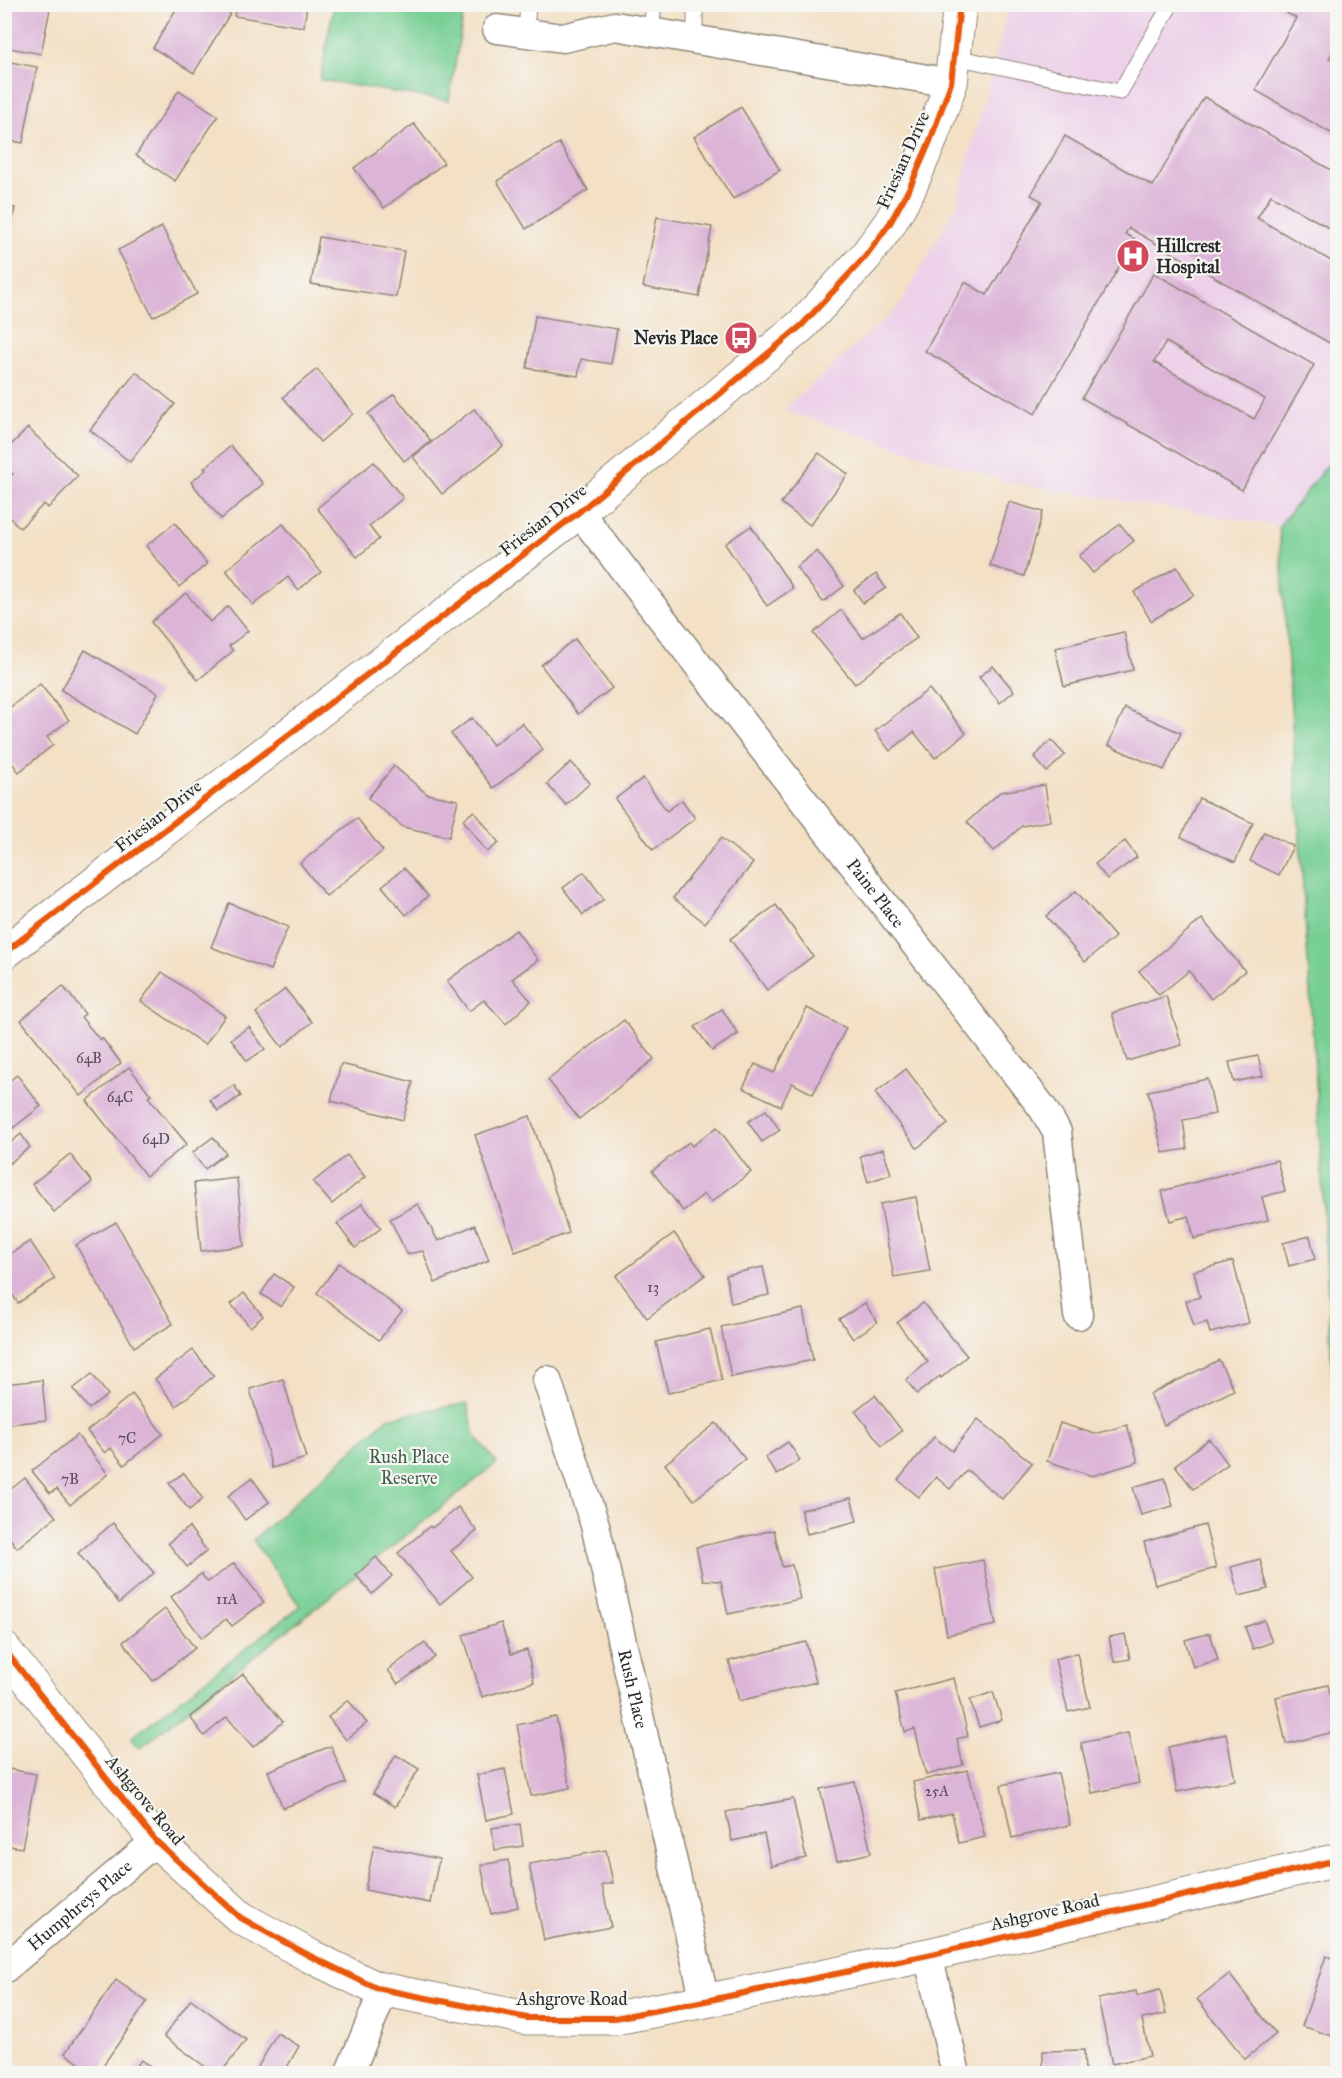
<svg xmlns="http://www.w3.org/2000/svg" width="1342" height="2078" font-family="'IM FELL Great Primer',serif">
<rect width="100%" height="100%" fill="#f6f6f2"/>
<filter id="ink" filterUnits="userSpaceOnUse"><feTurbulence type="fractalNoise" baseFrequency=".0167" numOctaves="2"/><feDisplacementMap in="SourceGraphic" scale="12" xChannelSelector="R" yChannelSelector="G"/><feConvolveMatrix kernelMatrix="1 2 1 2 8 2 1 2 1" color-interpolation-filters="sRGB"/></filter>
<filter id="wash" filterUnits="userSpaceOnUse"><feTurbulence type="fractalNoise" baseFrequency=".008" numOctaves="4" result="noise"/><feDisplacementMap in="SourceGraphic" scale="24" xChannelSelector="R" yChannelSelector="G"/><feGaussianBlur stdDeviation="1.35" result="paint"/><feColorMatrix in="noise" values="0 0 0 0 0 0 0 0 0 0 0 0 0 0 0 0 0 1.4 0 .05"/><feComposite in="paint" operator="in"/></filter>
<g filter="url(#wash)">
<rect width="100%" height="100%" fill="#f3e0c5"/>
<polygon fill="#edd1e9" points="1009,5 1337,5 1337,453 1279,526 1006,482 783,410 899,307 957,204"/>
<g fill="#77cf94" stroke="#517d60" stroke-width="1.5">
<polygon points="334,5 465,5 449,101 320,80"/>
<polygon points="1337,453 1337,1460 1320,1144 1279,526"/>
<polygon points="467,1403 475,1436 497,1463 140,1748 131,1738 300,1606 253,1540 388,1418"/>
</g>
<g id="blocks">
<g fill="#dcb4d7" fill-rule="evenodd">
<polygon points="4,4 51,4 41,54 4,47"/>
<polygon points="179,4 229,4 234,7 194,73 153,48"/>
<polygon points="236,4 307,4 304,27 234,16"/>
<polygon points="1280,4 1338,4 1338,42 1329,58 1338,63 1338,137 1255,90 1296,18 1278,8"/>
<polygon points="5,61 37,67 23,143 5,140"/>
<polygon points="179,90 218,116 175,181 136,155"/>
<polygon points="1204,97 1338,174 1338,233 1271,195 1257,218 1338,265 1338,348 1129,228 1125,234 1135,239 1035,414 925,351 965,282 987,295 1042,201 1031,195 1065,136 1153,186"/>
<polygon points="741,107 780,170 733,199 694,137"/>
<polygon points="414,124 444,163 384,208 354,168"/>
<polygon points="559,143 588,190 526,229 497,181"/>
<polygon points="4,207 15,208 6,263 4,263"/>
<polygon points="657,217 712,227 699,297 643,287"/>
<polygon points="162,227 197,294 153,317 118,250"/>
<polygon points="319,237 404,251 396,297 311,284"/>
<path d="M1154 273 1314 365 1242 490 1082 398ZM1166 342 1265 399 1254 419 1154 362Z"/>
<polygon points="535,316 617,329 611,364 581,359 578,376 527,368"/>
<polygon points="317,369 353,414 320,442 283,397"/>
<polygon points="136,372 175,404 130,462 90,430"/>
<polygon points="394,394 431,441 404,461 368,414"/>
<polygon points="474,409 503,446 442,494 413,457"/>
<polygon points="28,428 78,476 48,508 44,504 20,528 4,512 4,483 13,474 4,466 4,452"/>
<polygon points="231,446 263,484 221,519 191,482 206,470 204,468"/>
<polygon points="819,453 848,474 810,525 781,503"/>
<polygon points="374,462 403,498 369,526 379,539 357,557 317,508"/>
<polygon points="1009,502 1043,512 1024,576 990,566"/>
<polygon points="175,523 207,564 179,587 146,546"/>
<polygon points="283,524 321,572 298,590 288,577 253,605 226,570"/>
<polygon points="1120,524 1134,541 1093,573 1079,556"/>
<polygon points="751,526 793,588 767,606 725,544"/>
<polygon points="817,551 844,586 823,602 796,567"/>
<polygon points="1177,567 1194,595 1151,621 1134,592"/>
<polygon points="876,574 886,588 863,603 854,590"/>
<polygon points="186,593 210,622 228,606 248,631 229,646 233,651 198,680 151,622"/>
<polygon points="841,610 863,638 900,613 917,638 882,662 855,684 813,633"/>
<polygon points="1124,632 1133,670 1064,686 1055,648"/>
<polygon points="575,639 612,688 578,714 541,665"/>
<polygon points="85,650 158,693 135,734 61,690"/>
<polygon points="993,666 1014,691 1000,703 979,677"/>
<polygon points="40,684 69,720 47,737 53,745 19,772 4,753 4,712"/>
<polygon points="929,689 966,733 935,758 914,732 890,751 875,731"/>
<polygon points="1125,708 1181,733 1164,770 1108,745"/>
<polygon points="472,718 493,745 522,723 543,750 493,788 451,734"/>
<polygon points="1051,740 1065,755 1047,772 1034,757"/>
<polygon points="571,762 590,783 566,805 547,784"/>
<polygon points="394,766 427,794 458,800 449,837 403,827 368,798"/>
<polygon points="643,778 667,811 682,800 695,818 653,850 615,799"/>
<polygon points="1045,785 1050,821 1022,826 994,851 967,822 1000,792"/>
<polygon points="1199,798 1253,823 1235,862 1181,837"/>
<polygon points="474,811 499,843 487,852 463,820"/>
<polygon points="357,818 383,851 326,896 300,863"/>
<polygon points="1264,832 1293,846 1279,875 1250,861"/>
<polygon points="721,838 753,863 705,923 673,898"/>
<polygon points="1125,841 1137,857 1107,879 1095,864"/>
<polygon points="404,868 428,896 406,915 382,886"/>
<polygon points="584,872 604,899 583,915 563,888"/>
<polygon points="1076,891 1115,937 1085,962 1046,916"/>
<polygon points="229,903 288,927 270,970 211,947"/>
<polygon points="776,905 813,956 767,990 730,939"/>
<polygon points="1202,919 1245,971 1211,999 1189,971 1159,995 1139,971"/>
<polygon points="516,930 538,960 512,979 531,1001 506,1024 484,1000 469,1011 447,981"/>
<polygon points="162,972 225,1016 205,1045 141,1001"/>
<polygon points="63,986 85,1014 81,1017 100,1040 102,1038 121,1063 81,1096 21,1020"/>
<polygon points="285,989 312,1022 282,1047 256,1013"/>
<polygon points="1166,996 1182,1045 1127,1061 1112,1013"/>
<polygon points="807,1008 846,1028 813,1094 792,1083 781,1106 743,1088 755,1064 774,1073"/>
<polygon points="722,1009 738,1034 712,1051 695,1027"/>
<polygon points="624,1020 654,1059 579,1119 548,1080"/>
<polygon points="249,1027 265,1049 247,1061 231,1039"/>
<polygon points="1258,1056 1263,1076 1234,1082 1229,1062"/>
<polygon points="341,1064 413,1082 403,1120 331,1101"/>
<polygon points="129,1067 151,1095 148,1097 187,1144 146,1176 87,1101"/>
<polygon points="906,1069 948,1124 917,1148 875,1093"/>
<polygon points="17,1075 41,1106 4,1135 4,1085"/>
<polygon points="1208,1079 1215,1114 1183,1120 1187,1149 1163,1153 1148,1091"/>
<polygon points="234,1085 241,1096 218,1111 210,1100"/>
<polygon points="766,1110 780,1130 762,1142 748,1122"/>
<polygon points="530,1116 569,1233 515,1252 475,1135"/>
<polygon points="717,1127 751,1172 711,1202 704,1194 683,1211 652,1171 689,1142 692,1146"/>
<polygon points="21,1134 30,1147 6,1166 4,1164 4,1148"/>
<polygon points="213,1137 226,1153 205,1169 192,1153"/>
<polygon points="883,1149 891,1174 868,1182 860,1156"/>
<polygon points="70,1154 92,1182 54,1212 32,1184"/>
<polygon points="347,1155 365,1177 332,1204 313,1182"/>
<polygon points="1277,1160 1285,1191 1262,1197 1268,1220 1194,1239 1189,1216 1170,1221 1162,1191"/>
<polygon points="237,1178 244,1246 201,1251 194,1183"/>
<polygon points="916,1197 930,1271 894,1277 880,1204"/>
<polygon points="362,1204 381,1228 355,1248 337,1224"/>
<polygon points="418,1204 438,1241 475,1225 489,1260 435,1283 423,1251 407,1254 390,1219"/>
<polygon points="116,1222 173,1324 134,1347 76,1245"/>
<polygon points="674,1233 705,1275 647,1318 616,1276"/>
<polygon points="1310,1236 1315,1259 1289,1266 1283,1243"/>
<polygon points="30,1241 55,1279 18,1303 4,1282 4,1258"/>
<polygon points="1233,1261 1249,1323 1210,1333 1207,1322 1194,1326 1186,1301 1200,1297 1194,1271"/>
<polygon points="339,1263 402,1311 379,1340 317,1293"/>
<polygon points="763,1267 769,1295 731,1303 726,1275"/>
<polygon points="274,1274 294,1287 281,1307 261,1294"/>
<polygon points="244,1293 263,1316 250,1327 231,1304"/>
<polygon points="865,1303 877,1322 853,1339 839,1319"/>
<polygon points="923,1303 967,1356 941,1378 940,1376 917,1394 906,1380 928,1362 897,1323"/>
<polygon points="803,1309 813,1360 731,1377 721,1327"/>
<polygon points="710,1329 722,1380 668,1393 656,1342"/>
<polygon points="193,1350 214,1376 176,1406 155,1379"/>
<polygon points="1219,1360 1234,1390 1164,1425 1150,1394"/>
<polygon points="92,1374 108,1395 89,1409 73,1389"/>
<polygon points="283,1379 306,1458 272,1468 250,1389"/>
<polygon points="42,1380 46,1420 10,1424 4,1428 4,1384"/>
<polygon points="132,1394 163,1434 124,1465 111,1448 105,1453 87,1431"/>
<polygon points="875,1395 902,1431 882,1446 855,1411"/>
<polygon points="978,1419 1032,1463 1002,1499 967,1470 950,1489 936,1477 919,1497 898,1480 934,1437 952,1451"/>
<polygon points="716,1423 745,1459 694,1500 665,1464"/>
<polygon points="1060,1423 1095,1434 1127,1425 1138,1462 1092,1476 1047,1461"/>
<polygon points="77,1435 108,1474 70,1505 57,1489 50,1493 32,1471"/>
<polygon points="1209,1439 1228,1464 1193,1489 1175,1465"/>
<polygon points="788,1442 800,1460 777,1475 765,1457"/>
<polygon points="184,1473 203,1499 189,1510 169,1483"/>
<polygon points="25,1478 56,1517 17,1548 5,1532 5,1494"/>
<polygon points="252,1478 269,1502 245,1520 228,1496"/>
<polygon points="1165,1478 1173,1506 1141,1515 1133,1487"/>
<polygon points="851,1498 857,1521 807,1534 801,1510"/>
<polygon points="458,1507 477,1531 451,1551 472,1577 440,1604 398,1553 430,1526 432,1528"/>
<polygon points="113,1523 154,1573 119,1603 78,1553"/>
<polygon points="1205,1525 1216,1568 1155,1585 1144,1542"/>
<polygon points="189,1527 207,1551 187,1567 168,1543"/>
<polygon points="774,1530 782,1567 792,1565 800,1599 728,1614 721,1581 703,1580 696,1547"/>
<polygon points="376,1557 392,1576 372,1594 356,1575"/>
<polygon points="1260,1559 1268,1589 1239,1596 1231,1567"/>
<polygon points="983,1560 996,1625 947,1635 935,1569"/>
<polygon points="234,1563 264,1602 232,1626 226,1619 202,1638 171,1597 201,1574 208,1582"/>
<polygon points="165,1609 195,1648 153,1681 123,1642"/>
<polygon points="1264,1620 1272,1642 1253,1649 1245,1627"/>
<polygon points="501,1623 511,1654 527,1650 534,1682 482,1697 463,1635"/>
<polygon points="1210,1633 1218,1660 1193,1667 1185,1640"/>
<polygon points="1125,1634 1130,1659 1114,1662 1109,1637"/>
<polygon points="806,1642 816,1682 739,1701 729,1661"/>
<polygon points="425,1643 435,1657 398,1684 388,1670"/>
<polygon points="1077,1653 1090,1707 1068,1712 1055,1659"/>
<polygon points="243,1674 283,1722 253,1747 227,1717 204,1736 190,1717"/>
<polygon points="954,1678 968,1736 957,1739 963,1765 926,1775 915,1729 905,1732 895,1693"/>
<polygon points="1328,1685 1338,1724 1338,1731 1286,1744 1276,1697"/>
<polygon points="993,1692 1002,1720 979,1727 970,1700"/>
<polygon points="348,1700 367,1723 346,1740 328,1717"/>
<polygon points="556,1717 570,1788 531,1796 517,1725"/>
<polygon points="1128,1733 1139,1783 1092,1793 1081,1743"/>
<polygon points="1226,1734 1235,1780 1177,1792 1168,1747"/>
<polygon points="331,1746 346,1783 283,1808 268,1771"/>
<polygon points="396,1755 419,1769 395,1807 373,1793"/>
<polygon points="9,1769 36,1774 22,1848 4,1845 4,1793"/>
<polygon points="505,1769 514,1814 486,1820 477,1775"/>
<polygon points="968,1770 985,1837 959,1843 952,1813 921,1820 913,1782"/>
<polygon points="1058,1773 1070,1825 1012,1838 1001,1785"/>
<polygon points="855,1782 871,1853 837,1861 820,1789"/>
<polygon points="793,1799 806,1858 771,1866 764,1834 732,1841 726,1812"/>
<polygon points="520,1824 523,1846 495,1850 492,1828"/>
<polygon points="374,1845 439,1859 430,1903 365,1890"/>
<polygon points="606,1850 613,1883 602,1885 611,1927 544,1940 529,1864"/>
<polygon points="508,1860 518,1907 491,1914 481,1865"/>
<polygon points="1326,1956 1338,1960 1338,2038 1302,2026"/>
<polygon points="1229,1974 1276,2034 1245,2059 1197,1999"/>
<polygon points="116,1980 147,2002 97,2074 94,2074 65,2053"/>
<polygon points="1160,1990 1166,2014 1142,2019 1150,2056 1112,2064 1098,1999 1136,1991 1137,1996"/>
<polygon points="191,1999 246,2040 220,2074 215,2074 164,2036"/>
<polygon points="277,2033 299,2046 286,2069 295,2074 254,2074"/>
<polygon points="1084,2050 1085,2074 1043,2074 1043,2051"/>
<polygon points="141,2060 153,2069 149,2074 131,2074"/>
</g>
</g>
</g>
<g filter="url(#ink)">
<use href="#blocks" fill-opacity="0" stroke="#8f8678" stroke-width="1.5"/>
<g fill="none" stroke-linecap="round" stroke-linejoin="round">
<g stroke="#8f8678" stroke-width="17">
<g id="service">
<polyline points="651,32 654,4"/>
<polyline points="526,33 528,4"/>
<polyline points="695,39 695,4"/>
<polyline points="955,57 1120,92 1171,4"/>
</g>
</g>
<g stroke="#8f8678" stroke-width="31">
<g id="minor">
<polyline points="497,29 563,38 615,26 951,83"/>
<path id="s1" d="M579 512 1042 1107 1057 1132 1078 1315"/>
<path id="s2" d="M547 1380 595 1525 705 2001"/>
<polyline points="928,1955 956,2074"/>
<path id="s3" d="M4 1969 156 1841"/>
<polyline points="349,2074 384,1990"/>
</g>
</g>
<g stroke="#8f8678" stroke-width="35">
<g id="tertiary">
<polyline points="4,953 579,512 802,325 865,257 890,223 910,187 930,141 951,83 960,4"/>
<polyline points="4,1649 156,1841 241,1918 310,1956 376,1988 527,2018 615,2018 705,2001 928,1955 1338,1860"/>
</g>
</g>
<use href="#service" stroke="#fff" stroke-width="15"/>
<use href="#minor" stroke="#fff" stroke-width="28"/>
<use href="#tertiary" stroke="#fff" stroke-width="33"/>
<g stroke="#f6f6f2" stroke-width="10">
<g id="cycleway">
<polyline points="4,953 579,512 802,325 865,257 890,223 910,187 930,141 951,83 960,4"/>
<polyline points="4,1649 156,1841 241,1918 310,1956 376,1988 527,2018 615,2018 705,2001 928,1955 1338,1860"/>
</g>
</g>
<use href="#cycleway" stroke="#e8590c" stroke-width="6"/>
</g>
</g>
<defs>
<g id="hospital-disc" transform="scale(1.725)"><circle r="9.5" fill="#d1495b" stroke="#f6f6f2"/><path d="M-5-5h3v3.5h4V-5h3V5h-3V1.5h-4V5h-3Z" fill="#fff"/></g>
<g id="bus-disc" transform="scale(1.725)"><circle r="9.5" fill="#d1495b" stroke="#f6f6f2"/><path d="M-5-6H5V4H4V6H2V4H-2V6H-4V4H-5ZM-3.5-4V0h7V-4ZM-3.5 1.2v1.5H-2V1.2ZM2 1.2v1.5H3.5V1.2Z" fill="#fff"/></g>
</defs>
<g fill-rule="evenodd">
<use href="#hospital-disc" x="1133" y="256"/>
<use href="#bus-disc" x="741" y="338"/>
</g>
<g text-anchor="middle" stroke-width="4.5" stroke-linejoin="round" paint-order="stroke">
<g font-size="15" fill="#574d56">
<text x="89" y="1063">64B</text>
<text x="120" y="1102">64C</text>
<text x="156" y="1144">64D</text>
<text x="653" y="1292">13</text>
<text x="127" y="1443">7C</text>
<text x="70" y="1484">7B</text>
<text x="227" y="1604">11A</text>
<text x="937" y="1796">25A</text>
</g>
<g font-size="18" fill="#2b2b2b" stroke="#f6f6f2">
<text transform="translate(903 160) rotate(-66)" y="6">Friesian Drive</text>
<text transform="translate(543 520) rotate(-38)" y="6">Friesian Drive</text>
<text transform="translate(158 816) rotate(-38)" y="6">Friesian Drive</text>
<text dy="6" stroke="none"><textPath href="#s1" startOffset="483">Paine Place</textPath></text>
<text dy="6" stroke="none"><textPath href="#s2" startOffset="321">Rush Place</textPath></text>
<text transform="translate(145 1800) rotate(50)" y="6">Ashgrove Road</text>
<text dy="6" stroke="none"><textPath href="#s3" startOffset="99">Humphreys Place</textPath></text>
<text transform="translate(1045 1912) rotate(-13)" y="6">Ashgrove Road</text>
<text x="572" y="2005">Ashgrove Road</text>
</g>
<g font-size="18" font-weight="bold" fill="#2b2b2b" stroke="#f6f6f2" text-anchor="start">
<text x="1156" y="252">Hillcrest<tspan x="1156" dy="21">Hospital</tspan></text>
<text x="718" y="344" text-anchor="end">Nevis Place</text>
</g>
<g font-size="18" fill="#425c4a" stroke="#f6f6f2">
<text x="409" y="1463">Rush Place<tspan x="409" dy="21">Reserve</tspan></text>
</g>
</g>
<rect width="1342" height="2078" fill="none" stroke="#f6f6f2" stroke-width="24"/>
</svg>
